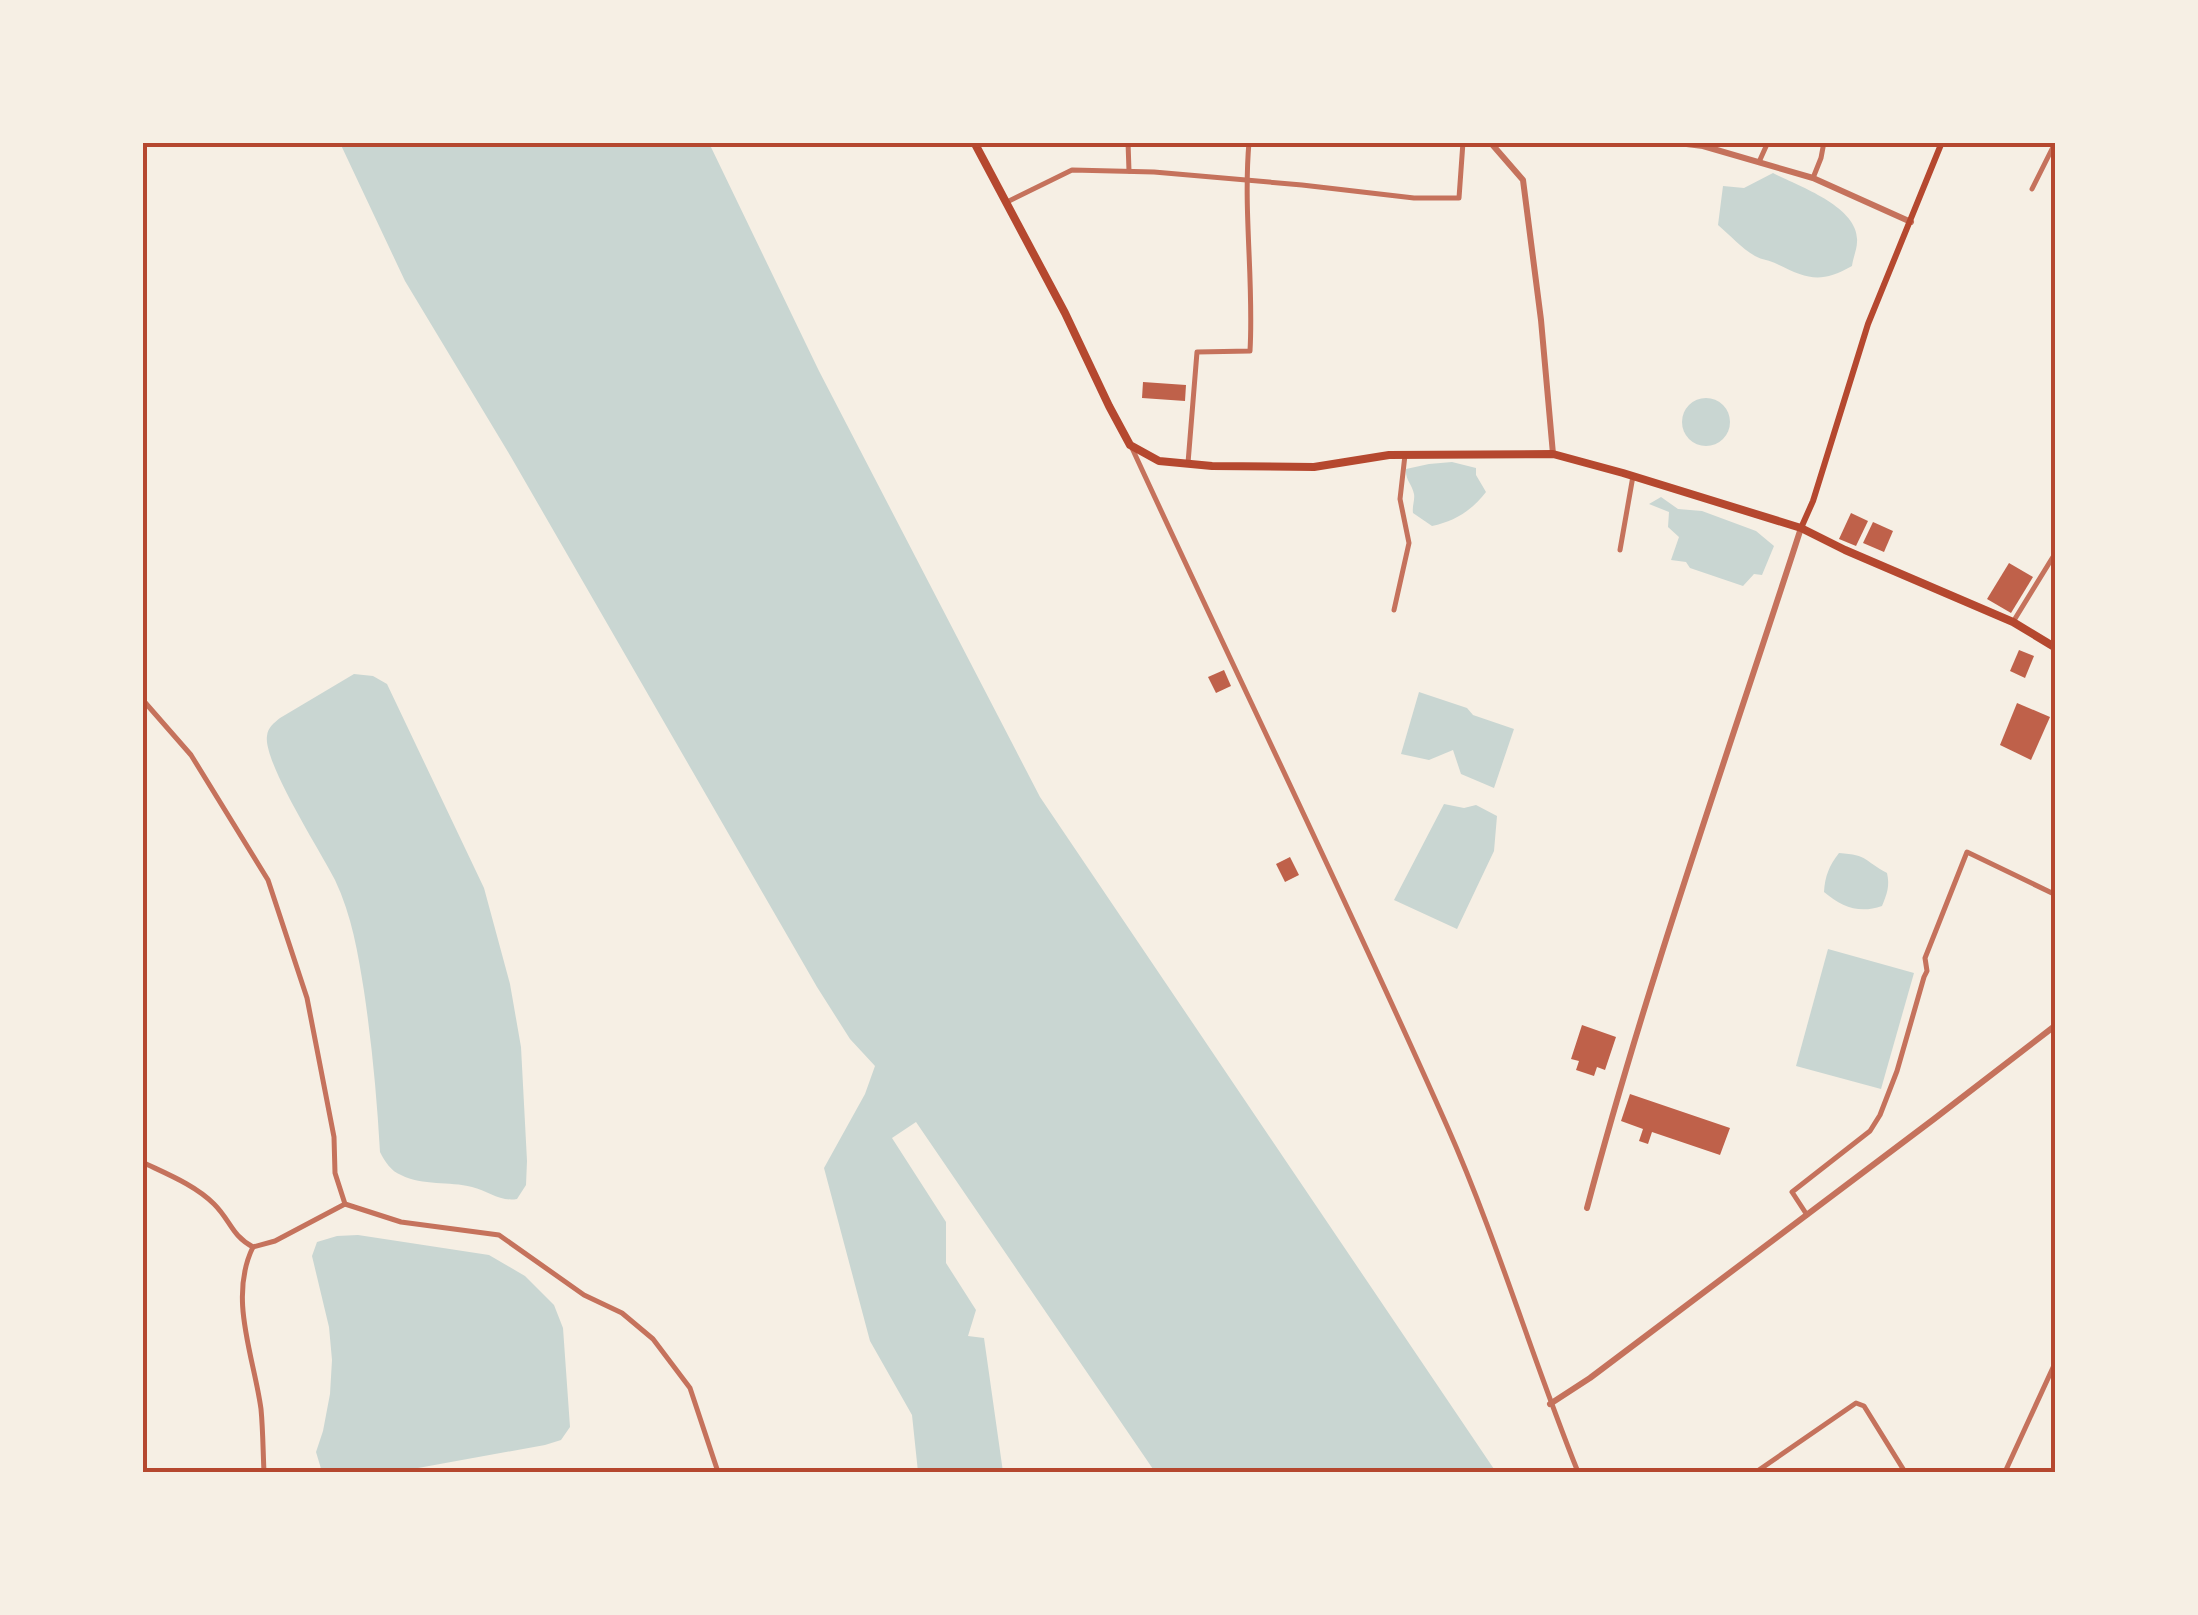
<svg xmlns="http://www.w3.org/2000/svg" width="2198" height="1615" font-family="Figtree,sans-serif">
<rect width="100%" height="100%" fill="#f6efe4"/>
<g fill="#c9d6d2">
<polygon points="340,143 709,143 819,371 1040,797 1496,1472 1155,1472 916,1122 892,1138 946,1222 946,1263 976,1310 968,1336 984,1338 1003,1472 918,1472 912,1415 870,1341 824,1168 865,1094 875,1066 850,1039 817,987 511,457 405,281"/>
<path d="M1773 173C1798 186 1860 207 1857 242 1857 249 1853 258 1852 266 1820 284 1808 279 1777 264 1770 260 1762 260 1755 256 1741 248 1730 235 1718 225L1723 186 1744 188Z"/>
<circle cx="1706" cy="422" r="24"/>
<path d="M1452 462 1476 468V475L1486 492C1471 511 1455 521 1432 526L1413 513C1412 506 1415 500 1414 494 1412 484 1405 480 1406 469L1429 464Z"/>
<polygon points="1661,497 1678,509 1702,511 1756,531 1774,546 1762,575 1754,574 1743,586 1690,568 1686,562 1671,560 1679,537 1668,527 1669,512 1649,504"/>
<path d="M354 674 373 676 387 684 484 888 510 984 521 1047 527 1161 526 1185 517 1199C500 1202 488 1191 472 1187 449 1181 423 1186 401 1175 391 1171 385 1162 380 1152 377 1098 372 1045 364 991 358 953 352 916 335 880 321 852 263 762 267 736 268 727 274 723 280 718Z"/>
<polygon points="1419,692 1467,708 1473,715 1514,729 1494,788 1461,774 1453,750 1429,760 1401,754"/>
<polygon points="1444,804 1464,808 1476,805 1497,816 1494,851 1457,929 1394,900"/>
<path d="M1839 853C1869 855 1864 861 1887 873 1890 886 1887 894 1882 906 1859 914 1842 907 1824 892 1825 876 1829 866 1839 853Z"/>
<polygon points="1828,949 1914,973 1881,1089 1796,1066"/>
<polygon points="358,1235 489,1255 525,1276 554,1305 563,1328 570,1427 561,1440 545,1445 396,1472 322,1472 316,1452 323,1431 330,1394 332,1360 329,1327 312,1256 317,1242 337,1236"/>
</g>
<g fill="#bf614a">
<polygon points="1143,382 1186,385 1185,401 1142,398"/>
<polygon points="1851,513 1868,521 1856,546 1839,539"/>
<polygon points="1873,522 1893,531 1884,552 1863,543"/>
<polygon points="2009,563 2033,577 2011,613 1987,599"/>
<polygon points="2019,650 2034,656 2025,678 2010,671"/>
<polygon points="1224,670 1231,686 1216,693 1208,677"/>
<polygon points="2017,703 2050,717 2031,760 2000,745"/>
<polygon points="1290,857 1299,875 1285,882 1276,864"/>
<polygon points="1582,1025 1616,1037 1605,1070 1597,1067 1594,1076 1576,1070 1579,1061 1571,1059"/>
<polygon points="1630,1094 1730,1128 1720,1155 1652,1132 1648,1144 1639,1141 1643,1129 1621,1121"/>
</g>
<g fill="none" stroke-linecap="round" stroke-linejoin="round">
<g stroke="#c5725c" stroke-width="5">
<polyline points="1128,142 1129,171"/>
<polyline points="1759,162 1768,142"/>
<polyline points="1813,178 1821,158 1824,142"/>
<polyline points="2032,189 2052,149 2056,148"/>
<polyline points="1007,202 1072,170 1154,172 1302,185 1414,198 1459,198 1463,142"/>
<path d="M1132 448C1236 674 1346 898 1447 1126 1497 1239 1532 1358 1578 1472"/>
<path d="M1188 463 1197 352 1250 351C1254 282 1243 212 1249 142"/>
<polyline points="1620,550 1633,476"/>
<polyline points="1394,610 1409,543 1400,499 1405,455"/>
<polyline points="2013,622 2056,552"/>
<polyline points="142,699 191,755 268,880 307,998 334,1137 335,1173 345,1204 401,1222 499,1235 584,1295 622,1313 653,1339 690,1388 718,1472"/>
<path d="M142 1162C167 1174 195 1185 214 1204 231 1221 231 1235 253 1247L275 1241 345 1204"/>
<polyline points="1807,1215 1792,1192 1870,1131 1880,1115 1897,1071 1924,977 1927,971 1925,958 1967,852 2054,894"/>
<path d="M253 1247C228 1298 254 1357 261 1409 263 1430 263 1452 264 1472"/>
<polyline points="1756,1472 1856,1403 1864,1406 1905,1472"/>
<polyline points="2005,1472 2056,1361"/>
</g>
<g stroke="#c5725c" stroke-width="6">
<polyline points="1490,142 1523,180 1541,320 1553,454"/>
<polyline points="1670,142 1703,146 1813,178 1911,222"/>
<path d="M1587 1208C1648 978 1728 754 1801 528"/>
<polyline points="1550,1404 1590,1378 1934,1119 2056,1025"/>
</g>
<polyline stroke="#b5482f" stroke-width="6" points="1801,528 1813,501 1868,324 1942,142"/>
<polyline stroke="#b5482f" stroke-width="8" points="974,142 1065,313 1109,406 1130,445 1159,461 1212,466 1314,467 1389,455 1553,454 1623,473 1801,528 1845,550 2013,622 2056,648"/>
</g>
<rect width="2198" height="1615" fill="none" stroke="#f6efe4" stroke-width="290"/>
<rect x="145" y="145" width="1908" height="1325" fill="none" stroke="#b5482f" stroke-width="4"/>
</svg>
